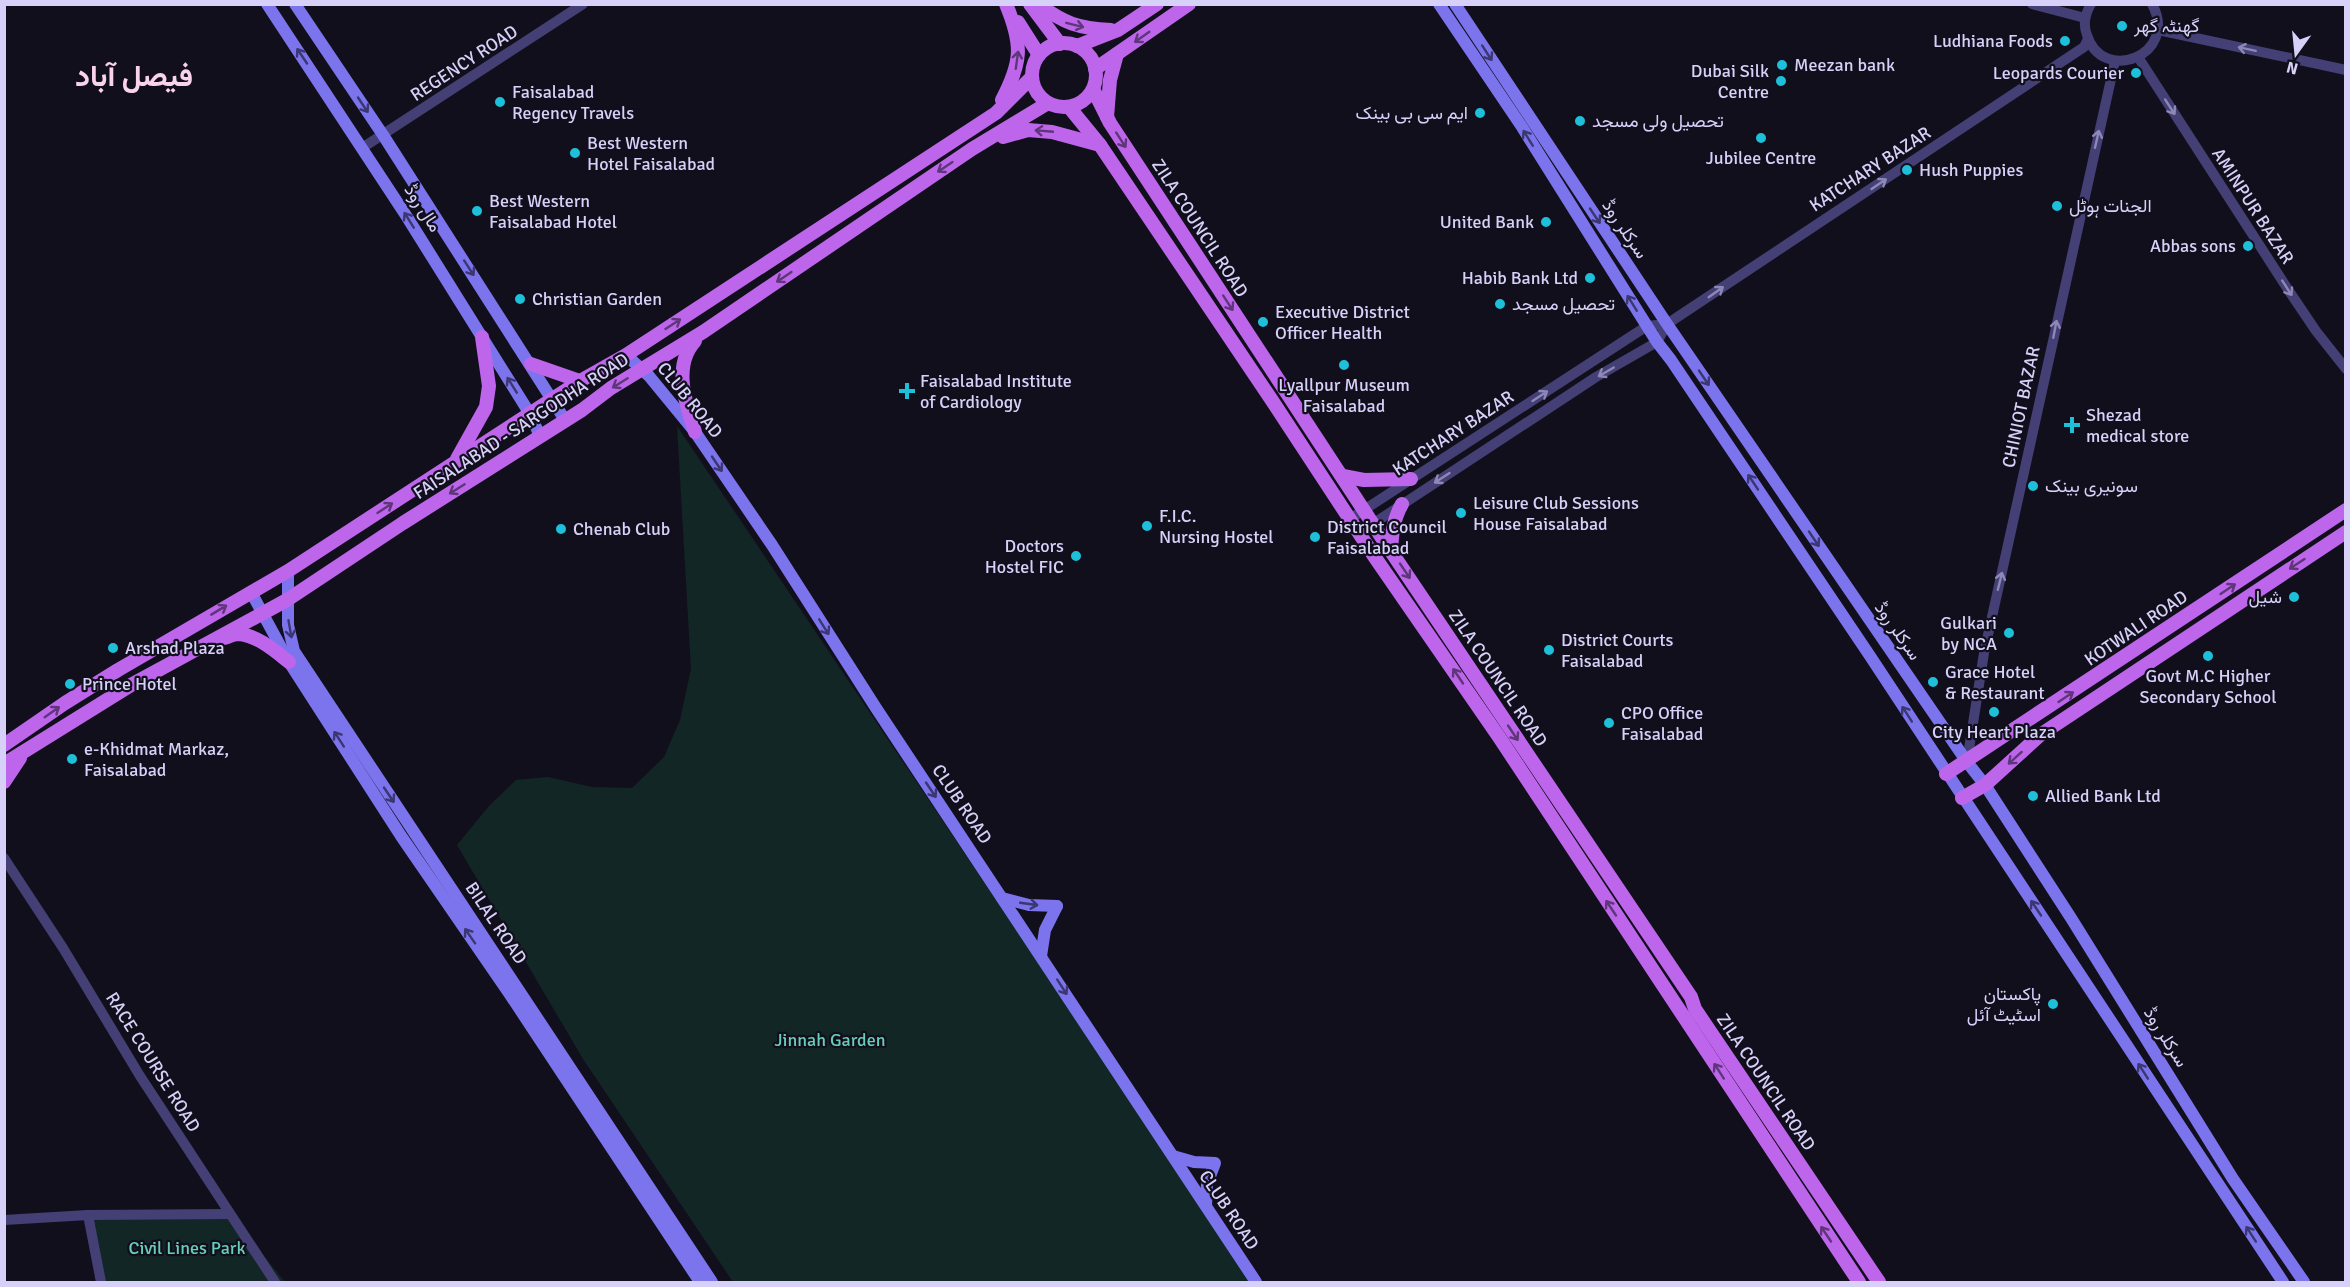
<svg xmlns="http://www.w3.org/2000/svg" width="2350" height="1287" font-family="Signika,Vazirmatn,sans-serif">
<rect width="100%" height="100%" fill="#120f1d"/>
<g fill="#122626">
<polygon points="677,426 1253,1282 733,1282 583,1059 457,845 489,806 516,780 548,777 592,787 632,788 664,757 680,720 691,669"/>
<polygon points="230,1214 285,1282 99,1282 88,1215"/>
</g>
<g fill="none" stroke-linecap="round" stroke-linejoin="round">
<g stroke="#444076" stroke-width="10">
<polyline points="2032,4 2085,18"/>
<path d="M2091 4C2085 14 2083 25 2087 35 2102 85 2180 55 2152 4"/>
<polyline points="2158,30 2346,70"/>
<polyline points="2138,57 2289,291 2316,331 2346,369"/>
<polyline points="362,148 583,4"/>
<polyline points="1350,519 1647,326 1667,324"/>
<polyline points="1359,533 1596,377 1657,342 1667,324 2084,47 2088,39"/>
<polyline points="1967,762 1984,653 2115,61"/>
<polyline points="4,858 63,948 140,1076 275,1282"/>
<polyline points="88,1215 101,1282"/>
<polyline points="4,1220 88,1215 230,1214"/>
</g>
<g stroke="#7b74ed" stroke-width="12">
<polyline points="267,4 407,217 530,414 540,436"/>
<polyline points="295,4 383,135 565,420"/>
<polyline points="1439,4 1522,127 1657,342 1671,360 1870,656 2283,1282"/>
<polyline points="1455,4 1667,324 1967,762 1985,785 2071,918 2233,1179 2304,1282"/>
<polyline points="626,355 649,376 695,432 772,545 876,708 1256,1282"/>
<polyline points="288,571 288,625 294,651 712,1282"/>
<polyline points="251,592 289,662 401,836 509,993 700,1282"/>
<polyline points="1002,898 1029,905 1057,906"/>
<polyline points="1041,956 1045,930 1057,906"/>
<polyline points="1173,1156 1194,1162 1215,1163 1207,1184 1206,1206"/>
</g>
<g stroke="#be66eb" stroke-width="14">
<polyline points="1030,4 1060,44"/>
<path d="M1038 4C1065 24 1078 28 1111 30"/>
<polyline points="1018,22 1039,55"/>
<circle cx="1064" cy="75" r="32"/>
<polyline points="1077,46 1118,30 1157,4"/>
<polyline points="1095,69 1189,4"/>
<polyline points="1093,89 1110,123 1382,538 1691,997 1695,1009 1879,1282"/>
<path d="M1002 100C1022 62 1023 45 1006 4"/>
<polyline points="1069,107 1100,145 1271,399 1374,556 1499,737 1859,1282"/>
<polyline points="1107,117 1110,80 1117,54"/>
<polyline points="1003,137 1028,130 1052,132 1100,145"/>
<polyline points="531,364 580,381"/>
<path d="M695 432C686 404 672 366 695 341"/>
<polyline points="457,459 486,407 489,386 482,337"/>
<polyline points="1343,476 1364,480 1411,479"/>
<path d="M1391 551C1392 534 1393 520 1402 504"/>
<path d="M224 638C228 637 234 634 238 634 257 635 275 651 289 662"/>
<polyline points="4,745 65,703 118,670 288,571 580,381 626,355 996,113 1032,77"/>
<polyline points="4,764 131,685 287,600 403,523 582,410 611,388 703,332 972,149 1048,103"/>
<polyline points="1946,774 2346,510"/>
<polyline points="4,782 20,758"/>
<polyline points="1962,798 1985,785 2040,735 2346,532"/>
</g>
</g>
<defs><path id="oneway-shaft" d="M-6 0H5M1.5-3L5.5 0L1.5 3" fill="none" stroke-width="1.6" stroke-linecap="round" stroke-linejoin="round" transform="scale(1.5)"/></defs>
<g stroke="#5f367a">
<use href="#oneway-shaft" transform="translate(1075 25) rotate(14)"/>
<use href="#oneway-shaft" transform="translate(1142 37) rotate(145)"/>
<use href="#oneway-shaft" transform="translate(1017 60) rotate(-82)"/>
<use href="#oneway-shaft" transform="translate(1044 131) rotate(-175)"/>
<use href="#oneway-shaft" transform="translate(1121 140) rotate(57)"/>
<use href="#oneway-shaft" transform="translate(945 167) rotate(146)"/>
<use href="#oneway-shaft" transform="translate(784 277) rotate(146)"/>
<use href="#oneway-shaft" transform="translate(1228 303) rotate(57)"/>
<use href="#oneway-shaft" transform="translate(673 324) rotate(-33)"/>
<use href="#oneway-shaft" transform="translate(620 383) rotate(148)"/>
<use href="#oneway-shaft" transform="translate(457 489) rotate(148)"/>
<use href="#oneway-shaft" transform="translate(385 508) rotate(-33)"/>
<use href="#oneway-shaft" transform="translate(2297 564) rotate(147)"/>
<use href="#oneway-shaft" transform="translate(1405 571) rotate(56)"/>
<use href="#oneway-shaft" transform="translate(2228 589) rotate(-34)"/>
<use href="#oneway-shaft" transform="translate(219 610) rotate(-31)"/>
<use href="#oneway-shaft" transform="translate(1458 676) rotate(-124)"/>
<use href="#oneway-shaft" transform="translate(2066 697) rotate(-34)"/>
<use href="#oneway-shaft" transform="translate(52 712) rotate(-35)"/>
<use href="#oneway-shaft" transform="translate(1513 733) rotate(56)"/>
<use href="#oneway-shaft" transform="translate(2015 758) rotate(138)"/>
<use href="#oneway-shaft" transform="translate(1611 908) rotate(-124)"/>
<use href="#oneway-shaft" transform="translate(1719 1071) rotate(-123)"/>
<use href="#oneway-shaft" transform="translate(1826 1234) rotate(-124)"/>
</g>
<g stroke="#8e88b8">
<use href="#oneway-shaft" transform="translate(2247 49) rotate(-168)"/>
<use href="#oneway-shaft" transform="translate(2170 107) rotate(57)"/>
<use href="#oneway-shaft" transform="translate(2097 139) rotate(-77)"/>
<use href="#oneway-shaft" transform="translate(1879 184) rotate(-34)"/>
<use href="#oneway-shaft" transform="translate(2287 288) rotate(57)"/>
<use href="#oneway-shaft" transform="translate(1716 292) rotate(-35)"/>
<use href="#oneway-shaft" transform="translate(2055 329) rotate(-79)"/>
<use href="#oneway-shaft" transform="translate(1606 372) rotate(150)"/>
<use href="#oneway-shaft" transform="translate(1540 396) rotate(-33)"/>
<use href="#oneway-shaft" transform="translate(1442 478) rotate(147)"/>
<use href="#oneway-shaft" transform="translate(2000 581) rotate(-76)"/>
</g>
<g stroke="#3c3770">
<use href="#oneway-shaft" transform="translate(1487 53) rotate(57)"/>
<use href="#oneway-shaft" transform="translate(302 56) rotate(-124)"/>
<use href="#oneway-shaft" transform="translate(363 105) rotate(56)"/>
<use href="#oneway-shaft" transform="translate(1528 138) rotate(-122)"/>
<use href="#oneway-shaft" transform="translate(1595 216) rotate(56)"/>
<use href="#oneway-shaft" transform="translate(409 220) rotate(-122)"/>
<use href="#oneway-shaft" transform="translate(469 268) rotate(57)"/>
<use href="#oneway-shaft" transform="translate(1632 303) rotate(-122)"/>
<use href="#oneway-shaft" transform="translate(1704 378) rotate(56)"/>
<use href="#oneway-shaft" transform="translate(512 385) rotate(-122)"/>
<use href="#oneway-shaft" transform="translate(717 464) rotate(56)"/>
<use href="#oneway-shaft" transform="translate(1753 482) rotate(-124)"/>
<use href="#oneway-shaft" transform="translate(1814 539) rotate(56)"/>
<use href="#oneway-shaft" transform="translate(824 627) rotate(58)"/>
<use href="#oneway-shaft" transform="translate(290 629) rotate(80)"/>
<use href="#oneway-shaft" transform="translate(1907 714) rotate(-123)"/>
<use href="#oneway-shaft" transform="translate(339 739) rotate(-123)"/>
<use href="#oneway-shaft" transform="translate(931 790) rotate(56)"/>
<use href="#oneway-shaft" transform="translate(389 795) rotate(56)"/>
<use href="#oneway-shaft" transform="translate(1029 904) rotate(8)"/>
<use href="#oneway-shaft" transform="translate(2036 908) rotate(-124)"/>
<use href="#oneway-shaft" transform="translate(470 936) rotate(-125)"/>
<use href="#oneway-shaft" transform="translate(1062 987) rotate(57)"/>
<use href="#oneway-shaft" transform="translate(2143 1071) rotate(-123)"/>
<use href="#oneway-shaft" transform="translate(2251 1234) rotate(-123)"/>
</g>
<g fill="#1dbfd9" stroke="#120f1d" stroke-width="2">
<circle cx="2122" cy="26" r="6"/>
<circle cx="2065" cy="41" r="6"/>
<circle cx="1782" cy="65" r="6"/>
<circle cx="2136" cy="73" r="6"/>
<circle cx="1781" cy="81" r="6"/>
<circle cx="500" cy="102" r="6"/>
<circle cx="1480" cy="113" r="6"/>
<circle cx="1580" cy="121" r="6"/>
<circle cx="1761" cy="138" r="6"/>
<circle cx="575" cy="153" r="6"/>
<circle cx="1907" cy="170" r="6"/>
<circle cx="2057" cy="206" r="6"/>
<circle cx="477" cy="211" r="6"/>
<circle cx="1546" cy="222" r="6"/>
<circle cx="2248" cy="246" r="6"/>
<circle cx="1590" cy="278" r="6"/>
<circle cx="520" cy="299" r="6"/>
<circle cx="1500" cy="304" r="6"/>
<circle cx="1263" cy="322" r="6"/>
<circle cx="1344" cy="365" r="6"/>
<path d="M904 382h6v6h6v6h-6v6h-6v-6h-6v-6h6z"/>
<path d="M2069 416h6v6h6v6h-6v6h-6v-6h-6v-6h6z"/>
<circle cx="2033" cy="486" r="6"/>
<circle cx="1461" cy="513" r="6"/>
<circle cx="1147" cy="526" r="6"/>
<circle cx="561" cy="529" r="6"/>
<circle cx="1315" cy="537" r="6"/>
<circle cx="1076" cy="556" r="6"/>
<circle cx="2294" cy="597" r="6"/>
<circle cx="2009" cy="633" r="6"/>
<circle cx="113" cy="648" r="6"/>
<circle cx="1549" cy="650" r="6"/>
<circle cx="2208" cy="656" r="6"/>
<circle cx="1933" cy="682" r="6"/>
<circle cx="70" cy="684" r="6"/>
<circle cx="1994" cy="712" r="6"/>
<circle cx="1609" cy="723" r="6"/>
<circle cx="72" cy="759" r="6"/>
<circle cx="2033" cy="796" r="6"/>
<circle cx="2053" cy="1004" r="6"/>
</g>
<g text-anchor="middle" stroke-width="4.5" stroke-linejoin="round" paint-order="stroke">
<g font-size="18" fill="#d7d1f9" stroke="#120f1d" text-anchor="start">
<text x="2134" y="32">گھنٹہ گھر</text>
<text x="2053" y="47" text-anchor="end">Ludhiana Foods</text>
<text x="1794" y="71">Meezan bank</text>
<text x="1769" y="77" text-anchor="end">Dubai Silk<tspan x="1769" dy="21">Centre</tspan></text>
<text x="2124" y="79" text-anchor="end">Leopards Courier</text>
<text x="512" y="98">Faisalabad<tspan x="512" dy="21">Regency Travels</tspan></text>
<text x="1468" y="119" text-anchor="end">ایم سی بی بینک</text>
<text x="1592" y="127">تحصیل ولی مسجد</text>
<text x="587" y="149">Best Western<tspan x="587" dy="21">Hotel Faisalabad</tspan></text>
<text x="1761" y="164" text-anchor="middle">Jubilee Centre</text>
<text x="1919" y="176">Hush Puppies</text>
<text x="489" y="207">Best Western<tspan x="489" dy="21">Faisalabad Hotel</tspan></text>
<text x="2069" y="212">الجنات ہوٹل</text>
<text x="1534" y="228" text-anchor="end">United Bank</text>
<text x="2236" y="252" text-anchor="end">Abbas sons</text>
<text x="1578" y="284" text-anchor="end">Habib Bank Ltd</text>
<text x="532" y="305">Christian Garden</text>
<text x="1512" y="310">تحصیل مسجد</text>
<text x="1275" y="318">Executive District<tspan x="1275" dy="21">Officer Health</tspan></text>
<text x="920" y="387">Faisalabad Institute<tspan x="920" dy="21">of Cardiology</tspan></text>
<text x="1344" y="391" text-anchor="middle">Lyallpur Museum<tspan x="1344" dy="21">Faisalabad</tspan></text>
<text x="2086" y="421">Shezad<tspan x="2086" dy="21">medical store</tspan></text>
<text x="2045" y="492">سونیری بینک</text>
<text x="1473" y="509">Leisure Club Sessions<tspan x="1473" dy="21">House Faisalabad</tspan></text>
<text x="1159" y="522">F.I.C.<tspan x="1159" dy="21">Nursing Hostel</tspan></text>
<text x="1327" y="533">District Council<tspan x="1327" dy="21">Faisalabad</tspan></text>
<text x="573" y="535">Chenab Club</text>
<text x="1064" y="552" text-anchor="end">Doctors<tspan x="1064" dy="21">Hostel FIC</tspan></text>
<text x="2282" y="603" text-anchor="end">شیل</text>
<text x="1997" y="629" text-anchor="end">Gulkari<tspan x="1997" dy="21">by NCA</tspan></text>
<text x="1561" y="646">District Courts<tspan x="1561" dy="21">Faisalabad</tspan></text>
<text x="125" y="654">Arshad Plaza</text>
<text x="1945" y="678">Grace Hotel<tspan x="1945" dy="21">&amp; Restaurant</tspan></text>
<text x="2208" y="682" text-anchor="middle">Govt M.C Higher<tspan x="2208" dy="21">Secondary School</tspan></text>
<text x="82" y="690">Prince Hotel</text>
<text x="1621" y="719">CPO Office<tspan x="1621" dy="21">Faisalabad</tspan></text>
<text x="1994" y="738" text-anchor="middle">City Heart Plaza</text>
<text x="84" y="755">e-Khidmat Markaz,<tspan x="84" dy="21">Faisalabad</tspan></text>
<text x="2045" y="802">Allied Bank Ltd</text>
<text x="2041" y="1000" text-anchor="end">پاکستان<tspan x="2041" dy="21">اسٹیٹ آئل</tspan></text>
</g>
<g font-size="18" fill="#d7d1f9" stroke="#120f1d">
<text transform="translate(464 63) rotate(-33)" y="6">REGENCY ROAD</text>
<text transform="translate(1870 169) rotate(-33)" y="6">KATCHARY BAZAR</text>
<text transform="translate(2253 206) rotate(57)" y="6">AMINPUR BAZAR</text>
<text transform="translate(423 208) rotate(57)" y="6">مال روڈ</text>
<text transform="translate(1200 228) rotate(57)" y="6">ZILA COUNCIL ROAD</text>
<text transform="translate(1625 229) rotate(56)" y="6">سرکلر روڈ</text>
<text transform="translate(690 400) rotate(51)" y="6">CLUB ROAD</text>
<text transform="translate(2021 407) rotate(-78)" y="6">CHINIOT BAZAR</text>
<text transform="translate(521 426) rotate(-33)" y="6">FAISALABAD - SARGODHA ROAD</text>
<text transform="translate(1453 433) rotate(-33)" y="6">KATCHARY BAZAR</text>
<text transform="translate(2136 628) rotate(-34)" y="6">KOTWALI ROAD</text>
<text transform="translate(1898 631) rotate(55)" y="6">سرکلر روڈ</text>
<text transform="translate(1498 678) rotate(56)" y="6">ZILA COUNCIL ROAD</text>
<text transform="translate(962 804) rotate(56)" y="6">CLUB ROAD</text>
<text transform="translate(496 923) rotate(56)" y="6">BILAL ROAD</text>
<text transform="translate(2166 1037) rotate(58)" y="6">سرکلر روڈ</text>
<text transform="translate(153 1062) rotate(58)" y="6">RACE COURSE ROAD</text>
<text transform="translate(1766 1082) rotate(56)" y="6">ZILA COUNCIL ROAD</text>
<text transform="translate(1229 1210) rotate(56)" y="6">CLUB ROAD</text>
</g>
<g font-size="18" fill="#67cfb8" stroke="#120f1d">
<text x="830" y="1046">Jinnah Garden</text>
<text x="187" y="1254">Civil Lines Park</text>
</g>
<g font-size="30" font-weight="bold" fill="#f9d3ea" stroke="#120f1d">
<text x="134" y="86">فیصل آباد</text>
</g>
</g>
<rect width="2350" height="1287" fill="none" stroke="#d7d1f9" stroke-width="12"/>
<g transform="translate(2296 54) rotate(195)" stroke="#120f1d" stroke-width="4.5" paint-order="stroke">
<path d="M0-4.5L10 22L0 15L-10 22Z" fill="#d7d1f9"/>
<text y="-9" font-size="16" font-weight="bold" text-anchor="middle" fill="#d7d1f9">N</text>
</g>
</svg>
